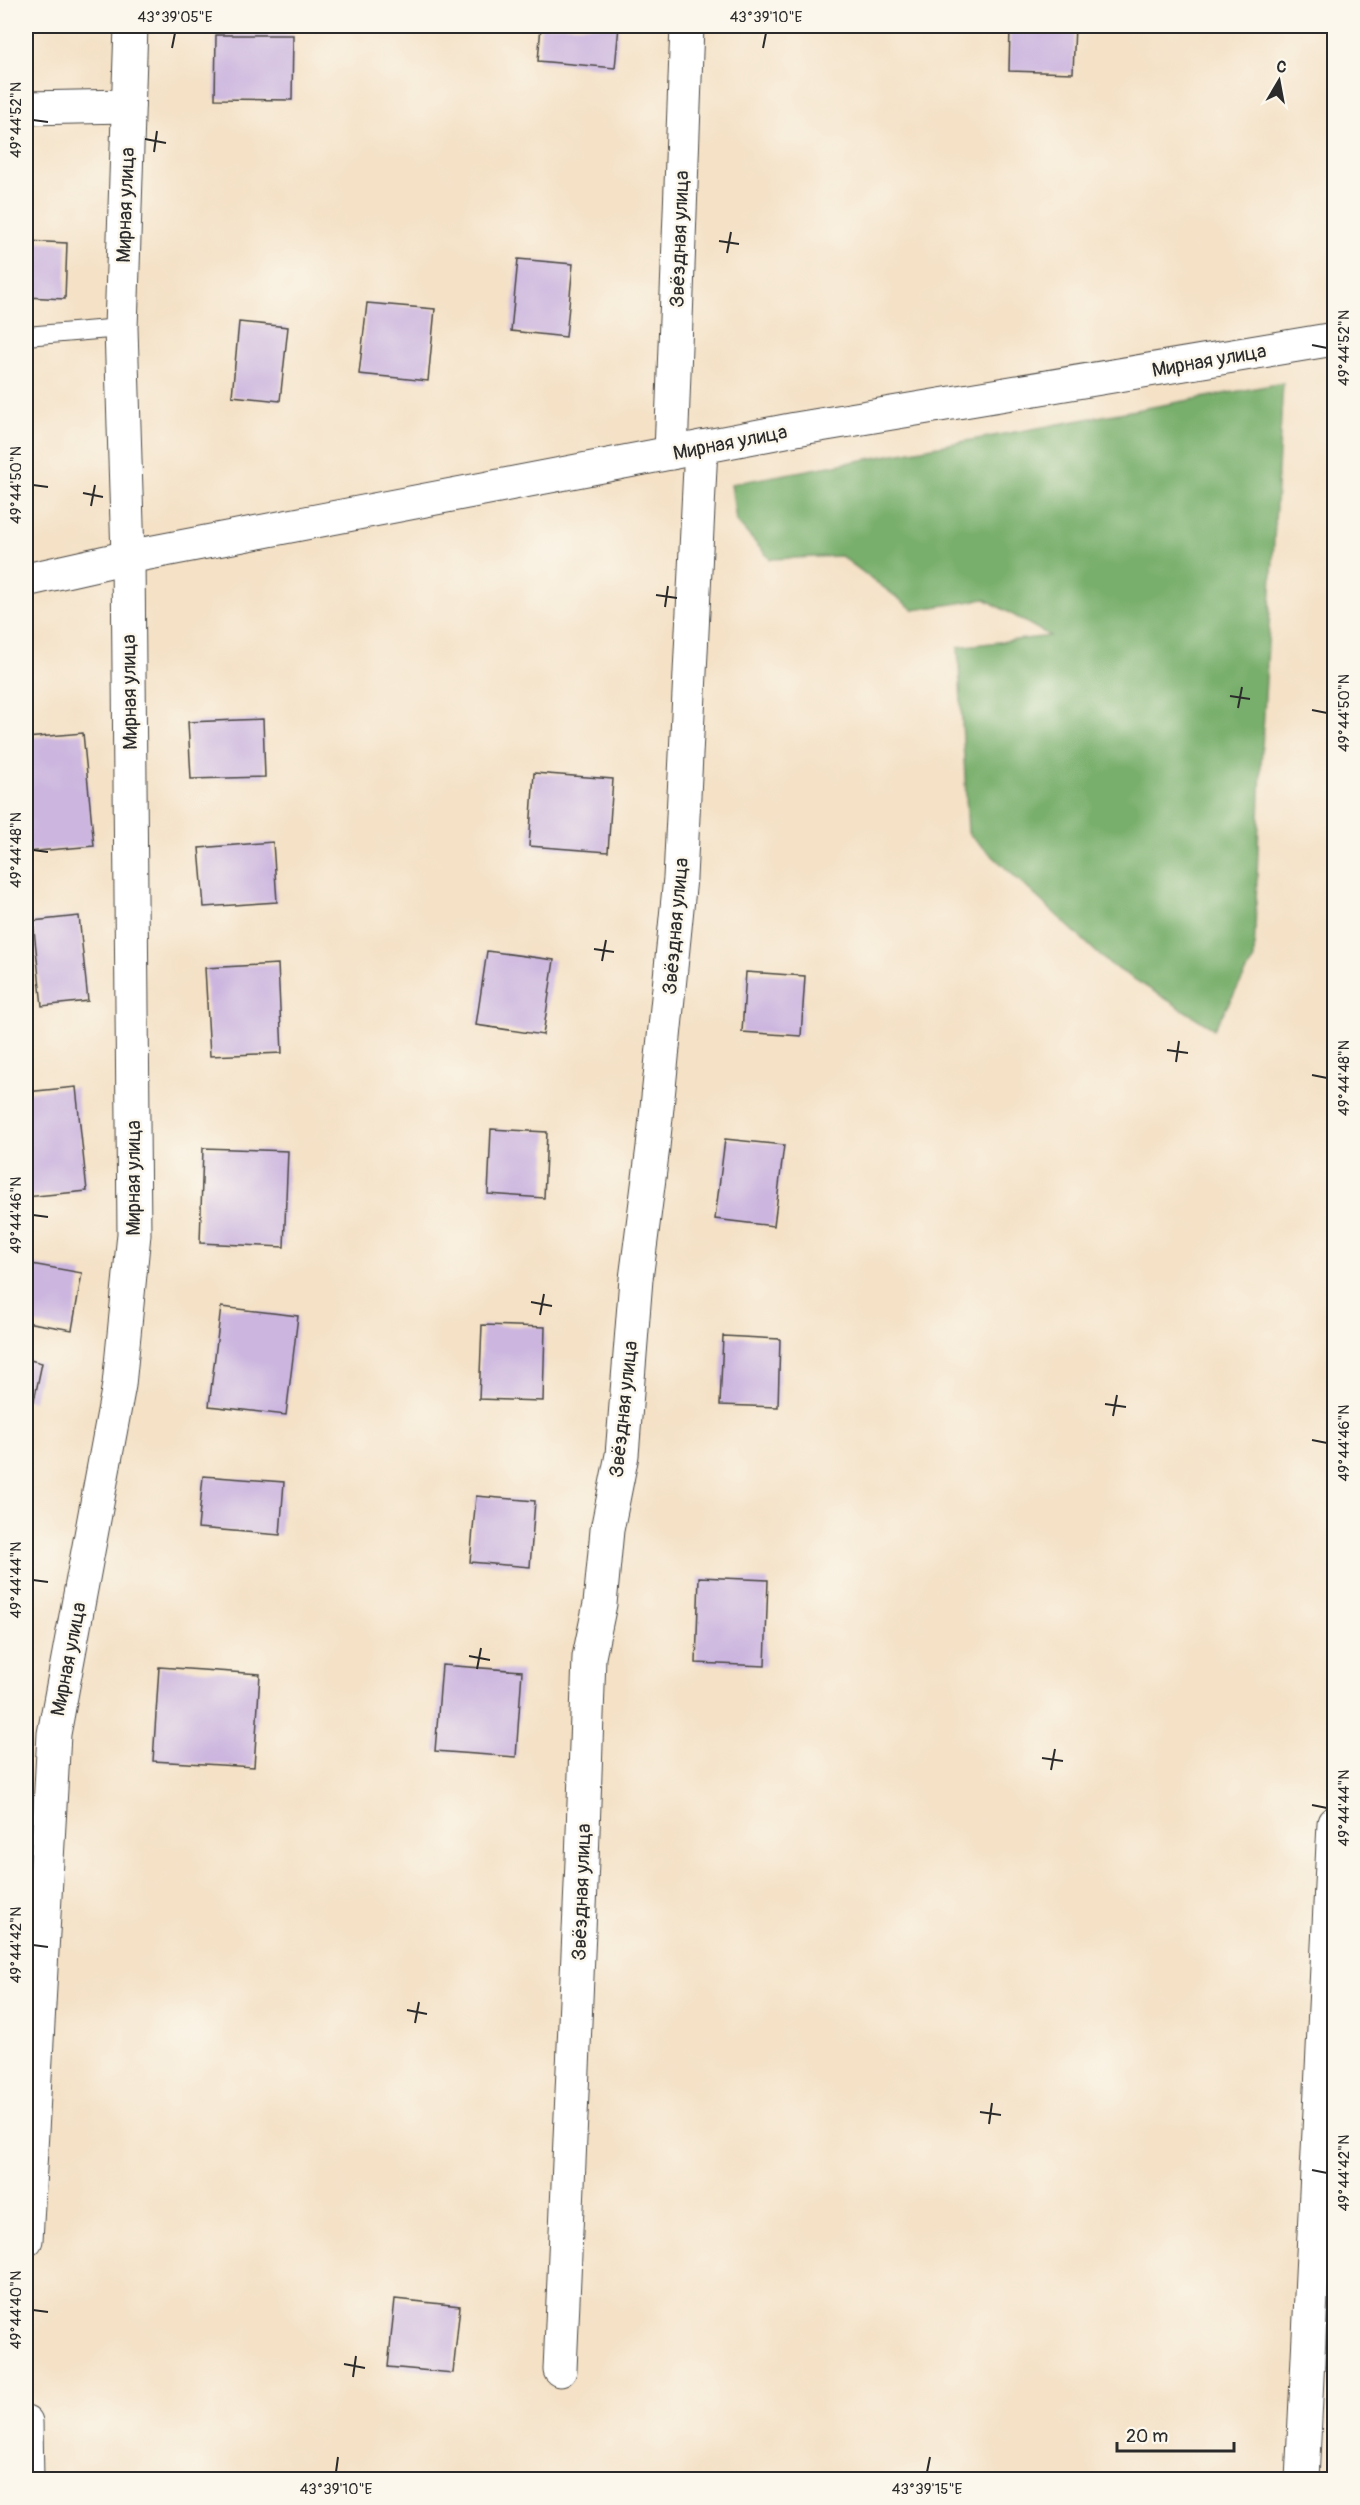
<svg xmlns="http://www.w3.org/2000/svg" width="1360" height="2505" font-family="Pangolin,sans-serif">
<rect width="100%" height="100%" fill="#fbf7ec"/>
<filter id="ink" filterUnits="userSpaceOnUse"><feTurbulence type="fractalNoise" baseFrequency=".0167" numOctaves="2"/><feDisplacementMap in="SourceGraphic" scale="12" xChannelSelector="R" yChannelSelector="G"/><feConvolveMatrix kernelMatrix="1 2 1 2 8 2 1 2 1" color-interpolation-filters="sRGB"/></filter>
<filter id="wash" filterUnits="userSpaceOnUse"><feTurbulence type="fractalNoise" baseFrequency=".008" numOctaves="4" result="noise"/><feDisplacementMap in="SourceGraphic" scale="24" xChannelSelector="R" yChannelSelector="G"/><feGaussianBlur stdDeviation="1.35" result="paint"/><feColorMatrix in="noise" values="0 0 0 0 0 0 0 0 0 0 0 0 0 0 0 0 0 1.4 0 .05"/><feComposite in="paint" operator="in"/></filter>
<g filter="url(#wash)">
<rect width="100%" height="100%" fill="#f4e1c6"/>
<polygon fill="#78af6c" stroke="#526d4c" stroke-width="1.5" points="1283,383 1261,766 1254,959 1214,1029 1108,963 968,833 958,647 1050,636 985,599 914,610 841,556 770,559 736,521 731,484"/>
<g id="blocks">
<g fill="#ccb6df">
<polygon points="541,26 619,26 615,68 538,61"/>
<polygon points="1010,26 1075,26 1073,73 1009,71"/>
<polygon points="216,35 293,35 292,100 215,99"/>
<polygon points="26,241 67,243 65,299 26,297"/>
<polygon points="518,259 573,264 566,337 511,331"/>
<polygon points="367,303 435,309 428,381 359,374"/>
<polygon points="239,322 288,327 280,401 232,396"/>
<polygon points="263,719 265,777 191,779 188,722"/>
<polygon points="83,733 94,846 26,852 26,738"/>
<polygon points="534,773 613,779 608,852 529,846"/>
<polygon points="273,842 277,902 204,907 199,848"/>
<polygon points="79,916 88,1001 42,1006 33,921"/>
<polygon points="487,951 554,960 543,1035 476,1025"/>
<polygon points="278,964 282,1053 210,1056 205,968"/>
<polygon points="746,972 805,976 801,1036 742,1032"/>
<polygon points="76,1087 87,1191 26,1197 26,1092"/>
<polygon points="491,1129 547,1132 544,1198 488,1194"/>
<polygon points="725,1139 784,1145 774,1226 715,1219"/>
<polygon points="203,1148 288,1151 284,1247 200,1243"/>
<polygon points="26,1263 82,1273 72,1330 26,1322"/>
<polygon points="221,1307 298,1316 286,1415 209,1406"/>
<polygon points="482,1325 545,1327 543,1401 479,1399"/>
<polygon points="723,1336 780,1339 778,1407 720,1405"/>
<polygon points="26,1359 42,1363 34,1401 26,1399"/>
<polygon points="203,1476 284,1482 280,1535 198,1528"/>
<polygon points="476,1496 535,1501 530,1567 470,1562"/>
<polygon points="699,1577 768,1580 765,1666 696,1663"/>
<polygon points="442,1665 522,1671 516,1757 435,1751"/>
<polygon points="159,1667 260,1674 254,1767 153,1761"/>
<polygon points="395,2299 460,2306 453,2373 388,2367"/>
</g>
</g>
</g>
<g filter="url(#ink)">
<use href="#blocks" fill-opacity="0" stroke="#494642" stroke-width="1.5"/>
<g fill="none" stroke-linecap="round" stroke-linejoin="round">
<g stroke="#494642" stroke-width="20">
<polyline id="service" points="26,336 121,328"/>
</g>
<g stroke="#494642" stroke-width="35">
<g id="minor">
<polyline points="26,108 128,106"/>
<polyline points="671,453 687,26"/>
<polyline points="26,580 128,557 796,429 1334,339"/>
<polyline points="26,2240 54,1734 119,1385 134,1234 128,557 121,328 131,26"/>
<polyline points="560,2370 582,1861 589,1657 600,1604 607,1530 622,1455 636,1279 653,1147 680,878 701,447"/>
<polyline points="26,2422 27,2480"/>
</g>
</g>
<g stroke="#494642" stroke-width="35">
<polyline id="primary" points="1302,2480 1334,1823"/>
</g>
<use href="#service" stroke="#fff" stroke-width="18"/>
<use href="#minor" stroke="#fff" stroke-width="33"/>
<use href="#primary" stroke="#fff" stroke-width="33"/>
</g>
</g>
<path fill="none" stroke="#2b2b2b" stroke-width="2" d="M172 48 175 33M763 48 766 33M33 120 48 122M145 139 166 143M154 152 157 131M719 241 739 244M727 253 731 232M1312 345 1327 348M33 485 48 487M83 493 103 497M91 506 95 485M656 595 677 598M665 607 668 586M1230 696 1250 699M1238 708 1242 687M1312 710 1327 713M33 850 48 852M594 949 614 952M602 961 606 940M1167 1050 1188 1053M1176 1062 1179 1041M1312 1075 1327 1078M33 1215 48 1217M531 1302 552 1306M540 1315 544 1294M1105 1404 1126 1407M1113 1416 1117 1395M1312 1440 1327 1443M33 1580 48 1582M469 1656 490 1660M477 1669 481 1648M1042 1758 1063 1761M1051 1770 1055 1749M1312 1805 1327 1808M33 1945 48 1947M407 2010 427 2014M415 2023 419 2002M980 2112 1001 2115M989 2124 992 2103M1312 2170 1327 2173M33 2310 48 2312M344 2364 365 2368M353 2377 356 2356M336 2472 338 2457M927 2472 930 2457"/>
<g text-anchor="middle" stroke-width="5" stroke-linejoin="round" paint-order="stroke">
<g font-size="20" fill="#2b2b2b" stroke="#fbf7ec">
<text transform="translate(125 205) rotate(-88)" y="7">Мирная улица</text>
<text transform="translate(679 239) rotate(-88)" y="7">Звёздная улица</text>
<text transform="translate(1209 360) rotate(-10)" y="7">Мирная улица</text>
<text transform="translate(730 442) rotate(-11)" y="7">Мирная улица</text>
<text transform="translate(129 692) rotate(-91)" y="7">Мирная улица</text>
<text transform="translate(675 926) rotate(-85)" y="7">Звёздная улица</text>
<text transform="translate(133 1178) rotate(-90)" y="7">Мирная улица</text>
<text transform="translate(623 1409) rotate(-84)" y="7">Звёздная улица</text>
<text transform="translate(68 1659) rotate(-79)" y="7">Мирная улица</text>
<text transform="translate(581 1892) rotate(-88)" y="7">Звёздная улица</text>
</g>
</g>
<rect width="1360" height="2505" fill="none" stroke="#fbf7ec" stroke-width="66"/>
<g transform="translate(1279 81) rotate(10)" stroke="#fbf7ec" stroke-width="4.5" paint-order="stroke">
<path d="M0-4.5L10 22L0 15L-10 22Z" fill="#2b2b2b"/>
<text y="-9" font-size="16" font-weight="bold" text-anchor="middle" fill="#2b2b2b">С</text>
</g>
<path d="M1117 2442v9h117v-9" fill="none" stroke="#2b2b2b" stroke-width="3"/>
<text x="1126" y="2442" font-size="18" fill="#2b2b2b" stroke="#fbf7ec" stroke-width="4.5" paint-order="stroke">20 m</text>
<rect x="33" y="33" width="1294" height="2439" fill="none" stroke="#2b2b2b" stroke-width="2"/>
<g font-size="15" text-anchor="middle" fill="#2b2b2b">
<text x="175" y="22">43°39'05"E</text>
<text x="766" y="22">43°39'10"E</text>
<text transform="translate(16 120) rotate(-90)" y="5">49°44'52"N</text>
<text transform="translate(1344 348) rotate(-90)" y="5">49°44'52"N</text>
<text transform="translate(16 485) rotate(-90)" y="5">49°44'50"N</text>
<text transform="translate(1344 713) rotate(-90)" y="5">49°44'50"N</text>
<text transform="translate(16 850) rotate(-90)" y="5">49°44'48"N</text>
<text transform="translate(1344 1078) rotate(-90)" y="5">49°44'48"N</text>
<text transform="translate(16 1215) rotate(-90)" y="5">49°44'46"N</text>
<text transform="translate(1344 1443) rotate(-90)" y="5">49°44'46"N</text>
<text transform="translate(16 1580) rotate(-90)" y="5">49°44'44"N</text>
<text transform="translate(1344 1808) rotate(-90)" y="5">49°44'44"N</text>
<text transform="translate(16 1945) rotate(-90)" y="5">49°44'42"N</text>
<text transform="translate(1344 2173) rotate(-90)" y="5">49°44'42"N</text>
<text transform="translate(16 2310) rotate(-90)" y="5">49°44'40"N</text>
<text x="336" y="2494">43°39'10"E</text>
<text x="927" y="2494">43°39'15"E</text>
</g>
</svg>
